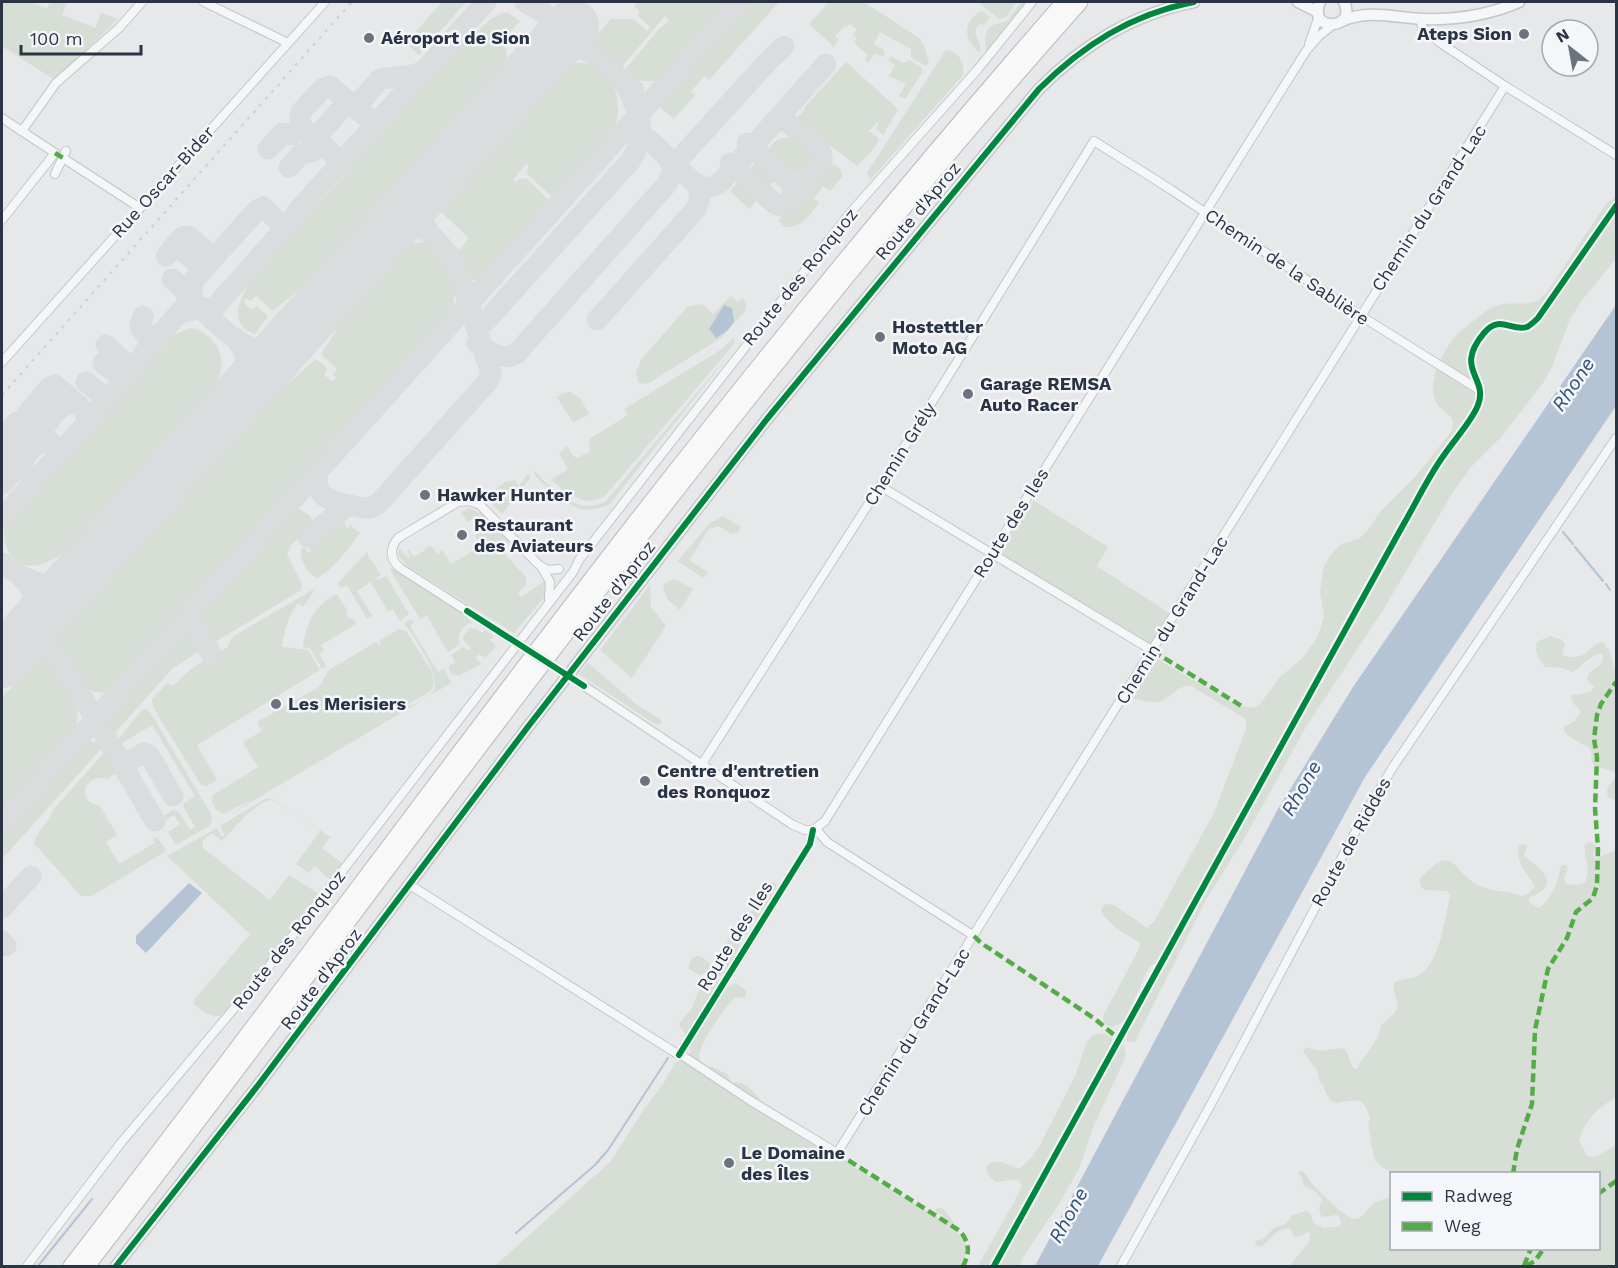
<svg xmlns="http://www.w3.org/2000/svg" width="1618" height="1268" font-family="'Work Sans',sans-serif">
<rect width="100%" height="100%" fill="#e6e8ea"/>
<g fill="#d6ded6">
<polygon points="2,2 29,2 47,8 50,2 67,2 62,15 95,28 101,13 118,19 55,80 2,46"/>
<polygon points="442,2 466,2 419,55 406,43"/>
<path d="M637 2H732C717 18 672 77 653 81 642 83 631 78 623 72L659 29 669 21 665 16 620 69 590 43 611 19H634L647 31 650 27 638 16 639 11 634 7Z"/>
<polygon points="747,2 779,2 709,80 705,76 691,91 695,95 674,119 660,107 660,97"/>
<polygon points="829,2 864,2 919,38 924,45 929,63 925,66 911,57 911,49 880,32 874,44 884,50 885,55 883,57 875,53 868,63 865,58 868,55 854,43 857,38 853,35 857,29 850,24 847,27 845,26 835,36 839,39 833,48 831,44 809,24"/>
<polygon points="978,2 1017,2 1005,18 999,19"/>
<polygon points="1021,2 1026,2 986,53 985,38 988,29 993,25 1007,21"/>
<path d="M982 11 990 17 984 25 980 24 976 28C974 38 982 42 980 53 964 40 961 21 982 11Z"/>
<path d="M502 13H508L520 21 505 38 507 61 310 281 273 311 256 296 251 301 246 298 244 302 251 310 257 306 268 316 255 334C224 324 243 291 255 275L457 49 491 19Z"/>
<path d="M946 50C959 51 965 63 963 75L871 179 867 173Z"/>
<polygon points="891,56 903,63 909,60 921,67 923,71 905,99 899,96 906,84 889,76 895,65 888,60"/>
<polygon points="846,62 898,109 883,135 876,129 879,124 877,122 869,131 879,139 873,150 857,166 796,119 805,109 804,108"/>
<path d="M571 63C612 59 629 103 611 135L556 196H551L527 174 528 165 526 164 513 180 515 182 522 178 527 179 547 198 549 201V207L483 279 478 281C465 278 462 266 456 254L469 238 439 210Z"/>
<path d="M786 137C806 140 828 168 798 174L787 166 749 209 730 191 775 141Z"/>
<path d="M829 164C836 164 843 170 842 177L830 191 823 186 814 198 819 203C809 215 803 228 785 227L778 221Z"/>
<path d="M1616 196V259L1582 300 1570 319 1552 367 1543 383 1502 436 1472 466 1453 492 1383 610 1306 727 1244 839 1207 898 1138 1035 1135 1042H1127C1123 1029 1151 990 1159 977L1160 970 1155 963 1149 967 1124 1022 1112 1027 1104 1024 1103 1016 1139 949 1140 943 1116 928 1104 916 1101 910 1105 904 1114 905 1147 928 1155 920 1214 813 1246 729V719L1191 686C1178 684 1171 700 1157 702 1150 703 1141 700 1134 699L1131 692 1150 663 1157 659 1236 705 1254 708 1260 704 1280 677 1304 657 1318 636 1324 617 1320 591 1324 567 1330 556 1340 545 1360 538 1367 531 1380 512 1417 475 1451 432C1458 412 1443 416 1436 402 1427 383 1442 352 1455 337 1460 330 1469 325 1476 319 1484 312 1493 305 1504 304 1526 302 1534 309 1549 289L1606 204Z"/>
<path d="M423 242C451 254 462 287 450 314L114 689C102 694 93 694 82 685L59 647V634L269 400 316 359 327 368 324 375 332 381 336 378 333 374 337 369 321 354 348 312 409 244Z"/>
<polygon points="731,296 738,302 743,297 746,306 745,311 721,338 649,383 641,384 638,381 636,373 641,360 687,307 702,304 713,314"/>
<path d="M190 328C209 330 225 350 221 370 219 378 215 385 211 392L69 549C60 555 50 562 39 565 15 570 0 548 5 524L174 335Z"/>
<path d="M734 338V344L605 496C582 508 568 493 551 480L568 469 559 453 564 450V448L567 446 573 456 577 458 591 451 589 441 591 438 628 415 624 409 719 351Z"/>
<path d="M738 344 609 505C600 507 590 511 581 509 569 506 542 484 535 475L533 470C539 474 541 479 546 483 563 499 582 513 605 502Z"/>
<polygon points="570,392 580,398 589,414 573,423 557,397 564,393"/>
<polygon points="528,474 531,477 502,514 493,505 496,489 505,482 515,480 519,486"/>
<polygon points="1033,500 1108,547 1097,566 1172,615 1150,646 1002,556 1001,550"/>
<polygon points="469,508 484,515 510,542 505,546 477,539 475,536 483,530 475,518 467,522 461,512"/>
<polygon points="300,509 310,516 313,524 290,546 287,555 302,584 301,590 215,642 199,613 289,513"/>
<polygon points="723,516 741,527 738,532 732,534 719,526 709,529 689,560 708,572 703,578 678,561 710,523"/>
<path d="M344 523 347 528 350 527 349 524 360 533C349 548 334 569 317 578 307 573 298 559 302 548L304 547 309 553 311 551 308 545Z"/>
<polygon points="476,542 506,550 503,552 526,577 526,586 518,592 521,597 546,580 548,593 514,633 407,566 398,555 399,548 408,558 410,557 407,551 409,550 414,557 425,550 425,548 432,546 437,554 443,550 451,564 478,548"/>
<polygon points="367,552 370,560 371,559 381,575 376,578 377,580 386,576 409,614 400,621 393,609 388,612 371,582 357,591 372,616 367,619 347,585 341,588 338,583"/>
<path d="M392 568 458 610 473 623C463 624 457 635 460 644L448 652 427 616 420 619 390 570Z"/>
<polygon points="674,579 693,589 680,610 668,600 663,588 664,584"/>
<polygon points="650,585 651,607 666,626 632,678 600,650"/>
<path d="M316 588 303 607 298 603C288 617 284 631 282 647L308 650 320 670 197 745 217 780 207 786 201 785 153 707 152 699 167 683 173 686 192 668 228 647V644L234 636Z"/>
<path d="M337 594 348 612 346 613 350 619 352 618 356 624 321 645 324 650 319 654 326 666 322 669 310 648 303 647C306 624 315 604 337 594Z"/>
<path d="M412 619 414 623 410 626 438 672 444 669 451 683 231 814 253 799 223 814 216 810 212 802 213 795 258 767 243 742 262 731 257 722 319 687 329 670 376 642 379 645 381 644 379 641 399 629 407 632 432 672 434 684 431 691 407 705V707C414 704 427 699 432 693 445 679 413 636 404 623Z"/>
<polygon points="470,628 477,629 482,633 485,630 493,636 490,640 496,646 485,658 479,654 476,658 481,664 459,676 451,673 448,667 455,662 451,655 463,647 468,651 471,648 463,640 463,636"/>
<polygon points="182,634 189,635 199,651 172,669 112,736 110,735 107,727 108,713 179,635"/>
<path d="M1550 636 1562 640 1565 644 1562 655C1584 662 1585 651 1600 642L1604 643 1609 650 1616 674V800L1609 798C1604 789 1610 784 1615 778V772L1595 766 1592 762 1591 749 1567 735 1564 730V727L1575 721 1581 711 1573 703 1570 696 1590 692 1594 687 1587 679 1588 674C1595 667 1606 665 1602 654 1591 653 1582 667 1572 672L1563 668 1545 667C1539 659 1534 652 1537 642Z"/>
<path d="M41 656 48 657 53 661C68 687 87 705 72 736L2 813V698L37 659Z"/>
<polygon points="588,663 636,704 661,720 661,724 658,725 653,723 579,674"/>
<polygon points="145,709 150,712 211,814 212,820 209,826 176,845 168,832 180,824 174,815 165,820 161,818 173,810 179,812 190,830 195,827 183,806 183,804 195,796 152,725 117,746 116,742 142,710"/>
<polygon points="90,741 101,743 101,749 2,859 2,832 81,744"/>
<path d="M104 753 108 754 119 772 107 779C82 772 77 803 100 806L117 835 106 842 119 864 155 843 153 839 157 837 166 851 92 896H81L34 843C37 830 49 823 52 811Z"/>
<path d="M265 799H272L332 838H329L322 848 343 864 330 880 315 866 309 873 296 864 321 830 272 800C256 800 233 830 222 841L212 833 203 840V848L270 900 289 875 319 894C305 912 233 1013 218 1016 209 1017 201 1010 194 1004V1000L250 934 167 856 217 828 222 837 225 835 220 826Z"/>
<path d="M1588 842 1594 843 1596 846 1593 856 1595 859 1616 850V1097C1598 1108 1585 1119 1579 1141L1587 1156 1595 1157 1616 1145V1266H1289L1310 1241V1234L1308 1232 1298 1237 1293 1236 1291 1229 1287 1228 1277 1232 1261 1247 1256 1245 1255 1241 1263 1239 1274 1228 1286 1224 1292 1215 1307 1211 1311 1215 1314 1223 1324 1228 1339 1226 1341 1223 1340 1218 1336 1215 1324 1217 1321 1216 1319 1208 1322 1199 1315 1191 1303 1185V1180L1298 1173 1301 1170C1308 1175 1310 1183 1316 1188 1326 1198 1341 1213 1352 1219 1363 1220 1365 1211 1372 1205 1378 1200 1384 1199 1391 1198L1392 1248H1598V1174L1392 1173C1387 1170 1381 1167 1377 1162 1372 1157 1370 1132 1368 1124L1370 1118C1363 1093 1355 1101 1336 1103L1330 1100 1319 1079 1318 1071 1303 1052 1306 1047 1319 1051 1344 1048 1348 1055 1352 1067 1357 1069C1365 1052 1379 1043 1381 1026 1385 1020 1392 1017 1396 1011 1401 1001 1390 992 1395 982 1402 978 1410 980 1417 976 1440 965 1445 918 1450 895L1447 891 1424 890 1420 885V879C1457 837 1451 877 1485 888 1497 892 1510 891 1522 896L1528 894 1535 886C1527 872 1515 864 1519 846L1525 844 1527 846 1524 855C1529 862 1557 876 1543 890 1539 894 1534 895 1529 898V902L1538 908C1547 905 1555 888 1558 879 1560 874 1559 870 1562 865H1566L1568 869 1564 877 1566 884 1577 885 1585 882C1592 865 1583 860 1585 845Z"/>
<path d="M771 882 776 883V888L766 912 757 918 751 926 737 950 732 964 719 977 717 990 719 998 726 988 735 983 746 990V996L744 998 736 997C727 1003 705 1037 701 1048 698 1053 700 1061 700 1067L705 1071 711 1066 728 1075 732 1084C743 1078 751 1091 760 1098L756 1106 760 1107 766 1104 768 1107V1114L816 1139 854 1167 940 1219 943 1215 936 1213 935 1210 937 1208H942L953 1221 955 1230 965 1242 967 1252 960 1266H495L611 1161 644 1109 665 1081 674 1064 680 1060 691 1058 689 1041 679 1024 692 1008 698 992 712 978V970L699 975 689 969V963C698 949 704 959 712 965L718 962 722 955 730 935 749 921 753 905Z"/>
<path d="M1101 1033 1108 1035 1124 1047 1126 1056 1094 1125 1079 1169 1059 1204 1025 1254 1019 1266H978L1019 1193 1022 1185 1018 1180C1010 1178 1004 1182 996 1182L988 1175 986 1167C996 1156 1007 1165 1019 1169L1031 1158 1040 1145 1076 1074 1087 1041 1093 1035Z"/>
</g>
<g fill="#b4c4d5">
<polygon points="724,305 732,308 734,322 727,331 716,338 709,329"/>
<polygon points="1616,305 1616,406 1365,777 1098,1266 1035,1266 1278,809 1353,687"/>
<polygon points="189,883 202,893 146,953 136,943 136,936"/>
</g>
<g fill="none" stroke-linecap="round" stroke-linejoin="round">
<g stroke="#b4c4d5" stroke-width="2">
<polyline points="1563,532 1573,544"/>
<polyline points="1575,547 1603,581"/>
<polyline points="1606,584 1610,590"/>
<polyline points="516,1233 595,1165 608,1150 668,1058"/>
<polyline points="38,1266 92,1199"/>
</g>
<g stroke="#dadcde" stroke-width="21">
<polyline points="525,2 543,12 634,90"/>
<path d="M542 59C557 47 569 42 587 51"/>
<polyline points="361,112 360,102 380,79 413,75 422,72"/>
<path d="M631 134 642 135 648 139C661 149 689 182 702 187 709 189 715 186 720 183L826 64"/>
<polyline points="747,143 793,185 802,185"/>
<polyline points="268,149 283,133 292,135"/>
<polyline points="347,156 342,158 335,156 303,128 300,121 301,112 323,88 330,86 368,118 372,120 379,119"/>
<polyline points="669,159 674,160 681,157 769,60 784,46"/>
<path d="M730 163 775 204 781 206 785 204C793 194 820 171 822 160 823 154 820 150 818 146L784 120 775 121"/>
<polyline points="289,167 301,154 312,152 311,145 312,142 344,106 351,105 355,106"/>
<path d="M388 231C402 225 415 225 429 232"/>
<polyline points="173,248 182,237 189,236 209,254 211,261"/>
<polyline points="166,256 173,248 179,247 200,266 201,272"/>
<path d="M172 279C196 300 239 359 273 349 285 346 294 335 302 326"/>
<polyline points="193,298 192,289 194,280 257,210 263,207 282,225 283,231"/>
<path d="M177 315C190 307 202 311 215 307L289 224 300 208 486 2"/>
<polyline points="143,316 140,326 143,332 148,336 160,335"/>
<polyline points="597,320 696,209 700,197 697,184"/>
<path d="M485 322 631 160C644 138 643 130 635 106 631 97 628 89 622 80"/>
<path d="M477 343C490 351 500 362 516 354L667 184 673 172 669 159"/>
<path d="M106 345C114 352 125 367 137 365"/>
<polyline points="103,363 121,378 128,377"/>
<polyline points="86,382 104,397 111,396"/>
<path d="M231 406C247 383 256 365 237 341"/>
<polyline points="27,422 27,414 49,388 55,385 86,412 87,423"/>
<path d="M43 436C41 426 63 402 73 401"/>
<polyline points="2,439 17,422 25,421 54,447 57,452 56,457"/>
<polyline points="2,462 11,460 11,451 28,432 38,432"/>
<path d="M318 471C314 494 325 500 345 504 354 506 362 509 370 508L379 503 488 381 491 374 489 367 458 271 450 256 429 232 421 219 420 202 424 191"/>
<path d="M2 484C8 477 13 468 24 471 18 459 37 439 50 442"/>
<polyline points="2,518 133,371 147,349 188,303 191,293"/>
<polyline points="308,537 349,505"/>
<path d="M2 563C34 587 55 595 89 564"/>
<path d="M22 578C41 596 37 617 24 637"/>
<polyline points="56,600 48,624 48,636 53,651 89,708 155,821"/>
<polyline points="188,616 211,654"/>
<polyline points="119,758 121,763 125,763 144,753 149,755 173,796"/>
<polyline points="2,823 740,2"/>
<polyline points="2,908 31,876"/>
<polyline points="2,941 6,946"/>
</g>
<polyline stroke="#dadcde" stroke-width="54" points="2,661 572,26"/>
<g stroke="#c4c6c8" stroke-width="10">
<g id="minor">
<polyline points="204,2 288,43"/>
<polyline points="1421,19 1422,27 1439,42 1505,86 1616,155"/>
<polyline points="1309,44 1319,16"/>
<polyline points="2,118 55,153 2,220"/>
<polyline points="22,131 56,83 119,28 142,2"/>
<polyline points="63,158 140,208"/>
<polyline points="55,174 66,151"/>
<polyline points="2,362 325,2"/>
<polyline points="880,486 1153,651"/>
<polyline points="542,568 550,582 549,599"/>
<path d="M467 611 400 568C390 559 389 549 398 538L458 502 470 501 480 505 539 565 548 570 559 569"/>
<polyline points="584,686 793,825 805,830 813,830"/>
<polyline points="702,764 880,486 1094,141 1170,189 1361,316 1481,391"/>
<polyline points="816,829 827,842 974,936"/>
<polyline points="813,830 825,821 1306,51 1319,36 1334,24"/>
<polyline points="410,885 679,1055 810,844 813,830"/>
<polyline points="680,1054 751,1101 837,1153 1505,86"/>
<polyline points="27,1266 120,1144 263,974 573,572 579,560 850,213 978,69 1032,2"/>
<polyline points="1121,1266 1210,1106 1368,808 1393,767 1616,438"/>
</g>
</g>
<g stroke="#c4c6c8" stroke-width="13">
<g id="tertiary">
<polyline points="1298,2 1318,12"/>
<path d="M1320 2C1306 32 1358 31 1344 2"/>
<path d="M1342 21C1370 9 1395 18 1424 19 1456 20 1489 15 1519 2"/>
<path d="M116 1266 259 1084 527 728 767 419 1039 89C1083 45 1132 14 1194 2"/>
</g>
</g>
<g stroke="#b8bbbf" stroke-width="17">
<g id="motorway">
<path d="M71 1266C254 1030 430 788 613 551 758 364 908 180 1064 2"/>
<path d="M87 1266C214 1103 337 935 462 770 660 508 862 248 1080 2"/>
</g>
</g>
<use href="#minor" stroke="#f5f6f7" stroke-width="8"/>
<use href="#tertiary" stroke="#f5f6f7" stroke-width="10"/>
<use href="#motorway" stroke="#f8f8f8" stroke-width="15"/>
<polyline stroke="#cecfd2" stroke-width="2" stroke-dasharray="3 6" stroke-linecap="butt" points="2,395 352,2"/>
<g stroke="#c4c6c8" stroke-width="10" stroke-linecap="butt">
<polyline id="minor-bridge" points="467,611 584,686"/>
</g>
<use href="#minor-bridge" stroke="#f5f6f7" stroke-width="8"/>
<g stroke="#54ac47" stroke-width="4.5" stroke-dasharray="9 4.5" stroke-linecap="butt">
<polyline points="55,153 63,158"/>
<polyline points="1153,651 1243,707"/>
<polyline points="974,936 981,943 1095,1019 1119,1039"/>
<path d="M837 1153 960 1231C970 1243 970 1253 963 1266"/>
<polyline points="1513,1174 1517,1149 1532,1104 1535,1030 1548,969 1567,938 1576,912 1593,898 1597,885 1598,849 1595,808 1597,757 1594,739 1597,715 1601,704 1616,682"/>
<polyline points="1546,1174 1547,1174"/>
<polyline points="1598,1194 1616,1181"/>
<polyline points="1524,1266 1531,1248"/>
<polyline points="1526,1266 1535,1261 1544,1248"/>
</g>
<g stroke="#f4f6f9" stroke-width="10">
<g id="cycleway">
<polyline points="467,611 584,686"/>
<polyline points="679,1055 810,844 813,830"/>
<path d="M116 1266 259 1084 527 728 767 419 1039 89C1083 45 1132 14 1194 2"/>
<path d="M994 1266 1402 527C1416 503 1428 477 1444 455 1454 440 1472 421 1478 405 1489 377 1453 370 1484 333 1500 314 1511 332 1527 327 1531 325 1535 321 1538 318L1616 206"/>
</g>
</g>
<use href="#cycleway" stroke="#00873e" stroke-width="6"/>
</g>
<g fill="#6c737f" stroke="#f4f6f9" stroke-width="2">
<circle cx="1524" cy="34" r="6"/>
<circle cx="369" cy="38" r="6"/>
<circle cx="880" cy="337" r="6"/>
<circle cx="968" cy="394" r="6"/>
<circle cx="425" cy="495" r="6"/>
<circle cx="462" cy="535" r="6"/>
<circle cx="276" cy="704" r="6"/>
<circle cx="645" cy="781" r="6"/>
<circle cx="729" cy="1163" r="6"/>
</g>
<g text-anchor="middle" stroke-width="5" stroke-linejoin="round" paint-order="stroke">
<g font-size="18" font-weight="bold" fill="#2b3445" stroke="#f4f6f9" text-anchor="start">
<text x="1512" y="40" text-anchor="end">Ateps Sion</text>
<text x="381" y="44">Aéroport de Sion</text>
<text x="892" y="333">Hostettler<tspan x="892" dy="21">Moto AG</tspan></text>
<text x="980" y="390">Garage REMSA<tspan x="980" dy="21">Auto Racer</tspan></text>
<text x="437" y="501">Hawker Hunter</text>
<text x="474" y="531">Restaurant<tspan x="474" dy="21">des Aviateurs</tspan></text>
<text x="288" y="710">Les Merisiers</text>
<text x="657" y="777">Centre d'entretien<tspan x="657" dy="21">des Ronquoz</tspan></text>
<text x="741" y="1159">Le Domaine<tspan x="741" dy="21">des Îles</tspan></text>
</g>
<g font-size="18" fill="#2b3445" stroke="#f4f6f9">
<text transform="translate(163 182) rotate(-48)" y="6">Rue Oscar-Bider</text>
<text transform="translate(1429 208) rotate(-57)" y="6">Chemin du Grand-Lac</text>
<text transform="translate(918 211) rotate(-50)" y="6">Route d'Aproz</text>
<text transform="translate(1287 267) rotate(34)" y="6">Chemin de la Sablière</text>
<text transform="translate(800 277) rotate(-51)" y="6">Route des Ronquoz</text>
<text transform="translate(900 454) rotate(-58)" y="6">Chemin Grély</text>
<text transform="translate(1011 523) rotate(-58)" y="6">Route des Iles</text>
<text transform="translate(614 591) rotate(-52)" y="6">Route d'Aproz</text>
<text transform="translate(1172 620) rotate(-58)" y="6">Chemin du Grand-Lac</text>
<text transform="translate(1351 842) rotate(-61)" y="6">Route de Riddes</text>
<text transform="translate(735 936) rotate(-58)" y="6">Route des Iles</text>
<text transform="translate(289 940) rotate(-52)" y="6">Route des Ronquoz</text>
<text transform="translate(321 979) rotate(-53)" y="6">Route d'Aproz</text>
<text transform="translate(914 1032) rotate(-58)" y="6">Chemin du Grand-Lac</text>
</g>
<g font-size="20" font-style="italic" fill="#34527a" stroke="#f4f6f9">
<text transform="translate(1573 384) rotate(-56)" y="7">Rhone</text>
<text transform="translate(1301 788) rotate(-60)" y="7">Rhone</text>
<text transform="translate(1068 1215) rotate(-61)" y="7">Rhone</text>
</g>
</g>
<rect width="1618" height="1268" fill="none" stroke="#2b3445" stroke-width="6"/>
<rect x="1390" y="1172" width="210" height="78" fill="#f4f6f9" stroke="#a4a8b1" stroke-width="1.5"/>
<rect x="1402" y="1192" width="30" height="9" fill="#00873e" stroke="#a4a8b1" stroke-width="1.5"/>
<text x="1444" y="1202" font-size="18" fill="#2b3445">Radweg</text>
<rect x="1402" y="1222" width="30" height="9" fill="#54ac47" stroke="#a4a8b1" stroke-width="1.5"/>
<text x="1444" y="1232" font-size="18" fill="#2b3445">Weg</text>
<g transform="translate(1570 48) rotate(329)"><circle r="28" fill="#f4f6f9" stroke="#a4a8b1" stroke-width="1.5"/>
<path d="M0-4.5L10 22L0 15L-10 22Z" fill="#6c737f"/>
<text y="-9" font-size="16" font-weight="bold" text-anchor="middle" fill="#2b3445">N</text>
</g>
<path d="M21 45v9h120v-9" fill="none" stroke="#2b3445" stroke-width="3"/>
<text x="30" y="45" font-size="18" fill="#2b3445" stroke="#f4f6f9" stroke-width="4.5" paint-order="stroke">100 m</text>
</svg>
